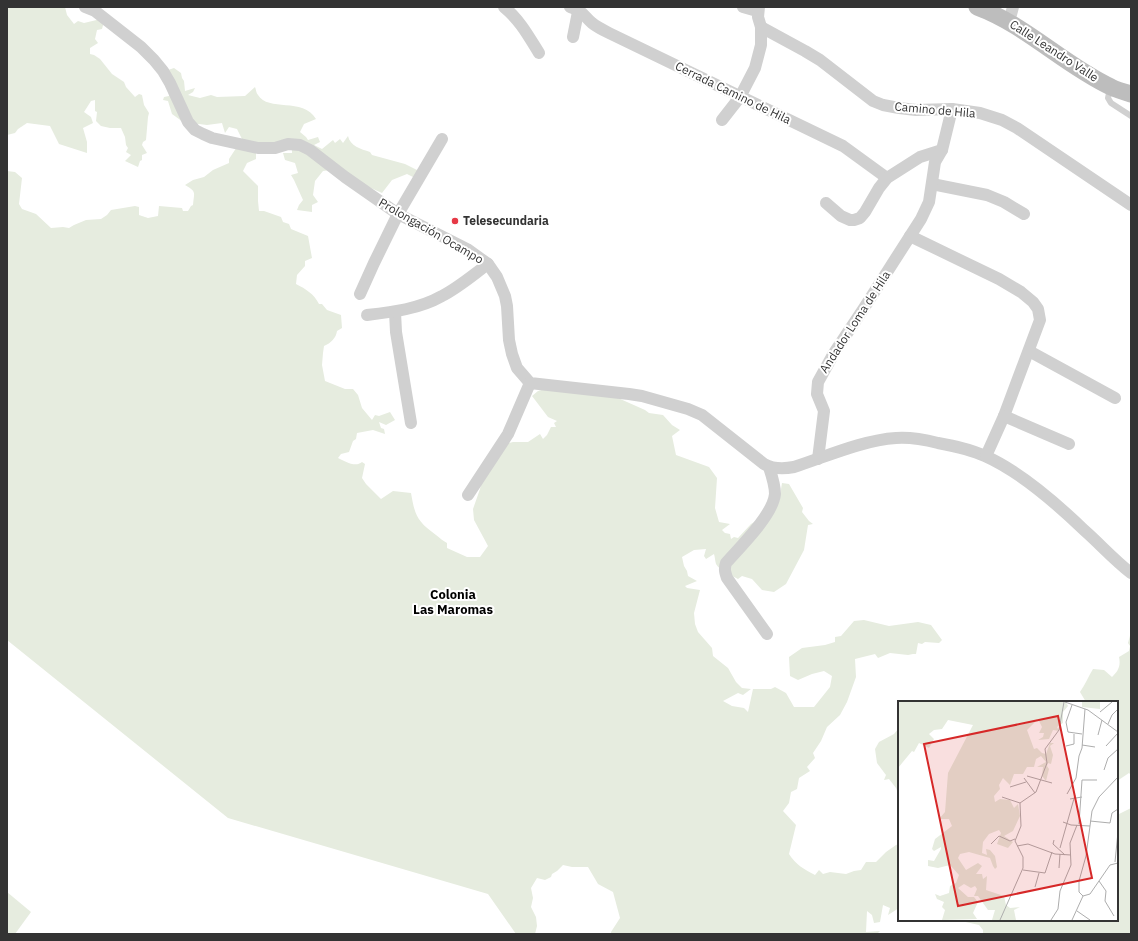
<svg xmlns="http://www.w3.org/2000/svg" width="1138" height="941" font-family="'IBM Plex Sans',sans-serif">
<rect width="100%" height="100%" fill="#fff"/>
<g fill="#e6ecdf">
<polygon points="7,7 65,7 67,15 74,24 78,21 84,23 105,18 102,29 97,30 95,39 98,43 90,48 90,54 94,55 100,59 112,74 124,82 126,87 135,97 139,94 142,95 144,105 149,113 148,117 146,140 143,142 142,145 147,153 142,155 142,160 140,161 138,167 125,161 131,155 126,152 128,148 126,145 125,137 121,128 110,128 101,126 96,121 97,112 95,111 95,100 91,101 84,112 91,117 93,123 83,128 87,142 87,153 59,144 50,126 27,123 18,129 15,133 7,135"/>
<path d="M174 68 181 73 182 78 184 81 185 91 195 88 193 92 188 95 200 98 211 95 217 97 245 96 255 87C256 89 256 93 258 95 268 112 303 97 316 119L304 124 300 132 306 137 308 140 318 137 320 142 314 145 322 149 333 140 335 143 340 139 343 143 348 136C350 146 361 149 370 152L372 155 405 164 421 172 413 177 407 174 392 180 382 193 353 180 336 169 323 171 315 181 313 195 318 202 312 205V212L297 210 299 205 303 200 294 180 291 175 298 173 295 163 285 160 283 153H292V150H256V159L247 163 243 171 258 186V201L259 211H264L281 217 283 222 289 224 291 229 308 236 312 258 305 261V266L297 275 296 284C306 289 314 294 319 304H322L327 310 341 315 342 328 337 331C336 338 331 343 324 346L323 353 322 365 325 381 345 389H353L358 395 362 408 372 420 375 415 379 416 390 412 395 420 386 425 379 422 381 428 384 429 385 434 373 430 357 433 356 439 353 441 349 452 341 454 338 458C345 461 355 468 362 462L365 464 362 478 366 484 381 499 393 491 411 493C415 516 417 521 436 535 440 538 443 541 447 543V548L467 557H480L488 546 474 520 473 509 480 489 482 478 490 472 496 446 513 442H528L540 434 543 439 547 435 551 427H556L554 423 557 421 548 417 532 396 538 391 549 388 618 398 645 410 649 413 663 415 672 425 680 430 672 436 676 455 709 467 717 478 715 508 719 522 730 524 722 530 725 533 730 534 731 539 734 537 738 538 751 524 766 515 773 506 779 502 782 483 789 484 803 508 802 512 809 521 813 524 808 525 804 550 786 584 774 592 762 590 752 579 742 576 738 579C731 575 720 571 716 564 715 561 715 557 714 554L706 559 704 556 706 549 694 550 682 557 684 566 687 571 688 576 697 581 685 586 687 588 700 590 694 613 695 624 698 632 712 648 713 656 728 668 736 682 742 688 751 689 743 695 738 693 723 701 732 706 744 708 748 712 753 689H771L775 687 786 693 794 707H814L830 687 832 676 824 671 812 674 798 680 790 676 789 657 802 648 825 645 835 642V637L841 636 854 621 864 620 889 626 918 622 931 625 942 640 939 643 925 642 922 644 918 643 916 654H913L908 655 890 653 878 658 875 654 855 659 856 677 847 702 840 715 827 727 821 741 813 753 815 758 807 767 810 771 799 778 797 789 791 792 789 803 783 811 796 825 789 854C795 864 805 870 815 875L819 870 823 874 830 872 846 874 854 871 861 870 866 862H876L886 852 896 845 899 844V908L888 915 890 908 883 905 880 922 874 923 872 915 867 911 866 932 880 931 877 934H611V932L620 918 613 892 598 884 588 867H572L563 865 557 871 552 874 551 877 545 880 537 878 531 888 533 898 531 907 536 917 537 926 535 934H516L488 894 228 818 7 640V171L15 172 22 178 19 204 22 209 36 214 51 228 63 227 69 228 74 225 86 220 101 219 107 215 111 210 135 206 139 207V215L148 218 158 216 159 206 182 208 183 211H188L191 206 193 205C194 192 197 192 185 185L193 180 204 177 213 170 229 163V159L242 139 237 129 229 127 225 133 222 123 207 125 183 122 172 114 168 101 163 100 164 97 169 96 168 80 165 71Z"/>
<path d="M1131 632V775L1129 773 1117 781V702H1086L1080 692C1085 685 1088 677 1093 669L1104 670 1112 677C1118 671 1121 666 1119 657L1129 651 1130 646 1128 643Z"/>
<polygon points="899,728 899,796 896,788 889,779 884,780 886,775 877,763 875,749 879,742 894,734"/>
<polygon points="1131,808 1131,934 983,934 983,930 979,925 961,921 960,920 1117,920 1117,815"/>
<polygon points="7,892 31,912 15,934 7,934"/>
</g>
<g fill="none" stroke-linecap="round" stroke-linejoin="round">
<polyline stroke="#d0d0d0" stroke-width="6" points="1110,88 1108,98 1111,103 1131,116"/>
<g stroke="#d0d0d0" stroke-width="12">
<path d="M85 7 95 11 141 47 154 60 163 71 170 83 188 122 195 130 203 134 212 138 258 148H275L288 144 300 145 310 150 345 177 398 214 467 249 488 264 497 277 505 296 507 306 509 340 512 354 517 368 530 383 629 394 642 396 688 409 702 415 764 464C773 469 784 469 794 467 825 457 863 440 896 438 909 437 926 440 938 443 954 446 970 449 985 456 1019 471 1057 504 1084 530 1100 544 1114 560 1131 573"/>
<path d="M504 7C520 20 529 37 539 53"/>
<path d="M570 7C583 11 583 15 592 23 597 27 603 30 609 33L843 146 887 178"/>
<polyline points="743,7 757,11"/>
<polyline points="1009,22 1013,7"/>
<polyline points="761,27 805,51 820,60 873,101 883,105 899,108 916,110 952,109 980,113 1002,120 1017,128 1131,205"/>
<polyline points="573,37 579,7"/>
<polyline points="722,120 740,97 755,68 761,45 761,27 758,17 759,7"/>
<polyline points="932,184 987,195 1004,202 1024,214"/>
<polyline points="826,203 841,216 850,220 854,220 860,218 865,212 879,188 887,178 920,157 942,150"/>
<polyline points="910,236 999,279 1021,292 1033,302 1038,309 1040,320 1004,416 986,456"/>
<polyline points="360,294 374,263 398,214 442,139"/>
<polyline points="395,312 396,332 411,423"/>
<path d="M367 315C393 312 419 309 442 296 458 288 473 275 488 264"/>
<polyline points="1029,351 1115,398"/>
<polyline points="1004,416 1069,444"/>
<polyline points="818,459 824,411 817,394 818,382 834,353 864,308 921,219 929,202 935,162 942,150 952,109"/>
<polyline points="468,495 508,434 530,383"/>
<path d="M767 634 727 578C725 572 724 569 726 563 740 547 773 515 775 494 775 485 772 476 769 467"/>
</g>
<path stroke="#bdbdbd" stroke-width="17" d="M977 7C1026 25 1064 65 1111 87 1117 90 1124 92 1131 94"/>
</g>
<circle fill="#e63946" stroke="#fff" stroke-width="1.5" cx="455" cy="221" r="4"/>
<g text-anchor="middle" stroke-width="4" stroke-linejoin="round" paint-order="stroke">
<g font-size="12" fill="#333" stroke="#fff">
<text transform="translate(1054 51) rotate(33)" y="4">Calle Leandro Valle</text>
<text transform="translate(733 93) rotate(26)" y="4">Cerrada Camino de Hila</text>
<text transform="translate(935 110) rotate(5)" y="4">Camino de Hila</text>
<text transform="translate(431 231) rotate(30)" y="4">Prolongación Ocampo</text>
<text transform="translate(855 322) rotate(-57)" y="4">Andador Loma de Hila</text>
</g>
<g font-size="12" font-weight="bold" fill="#333" stroke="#fff" text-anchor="start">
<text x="463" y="225">Telesecundaria</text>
</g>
<g font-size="13" font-weight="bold" fill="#000" stroke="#fff">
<text x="453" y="599">Colonia<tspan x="453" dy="15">Las Maromas</tspan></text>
</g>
</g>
<g transform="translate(898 701)">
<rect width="220" height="220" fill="#fff"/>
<path d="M0 1H168L170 5 165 11V22L159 26 161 30 155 29 151 38 140 39 145 36 146 32H141L144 26 140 18 129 29 136 48 139 47 144 52 148 53 152 42H156L152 45 155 54 153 63 150 62 149 65 151 68 148 80 144 75 145 66H139L148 61 143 55 138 58 136 66H129L125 73H116L112 84 105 77 101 84 102 88 96 95 97 101 102 98 112 99 116 107 120 103 122 115 115 130 106 135 115 141 110 147 99 143 103 132 101 129 91 133 85 141 84 152 89 154 88 148 92 149 97 155 99 166 97 168 95 165 92 157 71 151 62 153 60 157 68 169 80 162 84 165 78 173H84L85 178 89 175 88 189 106 195 108 204 112 207 122 206 116 209 118 219H94L97 209H90L80 195H76L79 188 77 185 73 187 66 183 60 187 70 196H76L80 201 75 212 79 218 44 219 47 209 44 206 46 201 39 198 37 193 42 195 51 192 52 185 58 182 61 174 52 164 40 167 30 165V159L36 160 43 148V146L36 150 34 148 37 138 54 125 51 118H41L47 111 50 72 75 24 50 19 44 28 36 29 31 33 36 38 31 47 21 42 16 51 14 50 0 67ZM184 1H202V8L184 6Z" fill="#e6ecdf"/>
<path fill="none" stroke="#adadad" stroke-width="1" d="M167 1 190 9 220 31M174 4 168 21 170 31 184 33M202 11 214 1M210 23 214 14 220 8M200 34 204 19M184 44 197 46M168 45 176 43V33M208 45 220 32M206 69 210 57 220 48M129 75 154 82M126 77 137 92M112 86 128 81M169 93 178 77 181 55 184 47 187 8M104 96 122 102M172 98 184 96M122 102 138 91 149 62 147 48 161 29 166 1M192 120 212 122 214 112 220 108M165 121 173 124 192 125M181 123 184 79H199M156 139 155 143 167 154M93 143 101 135 112 140 117 138M119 145 130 143 157 153 173 154M162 147 177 94M217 161 220 131M161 167 162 153M125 169 147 172 154 151M201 180 208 190 207 200 216 215M137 186 141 172M185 195 181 191V180L188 155 194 110 201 96 220 76M185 195 192 193 212 164 220 162M179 210 192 219M102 219 125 167V156L117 140 123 125 122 102M153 219 160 208 162 190 173 164 172 142 179 124M174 219 185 195"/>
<path fill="#d62828" fill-opacity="0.15" stroke="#d62828" stroke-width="2" d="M160 15 194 177 60 205 26 43Z"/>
<rect width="220" height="220" fill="none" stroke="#333" stroke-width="2"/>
</g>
<rect width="1138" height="941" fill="none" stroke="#333333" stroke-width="16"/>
</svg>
